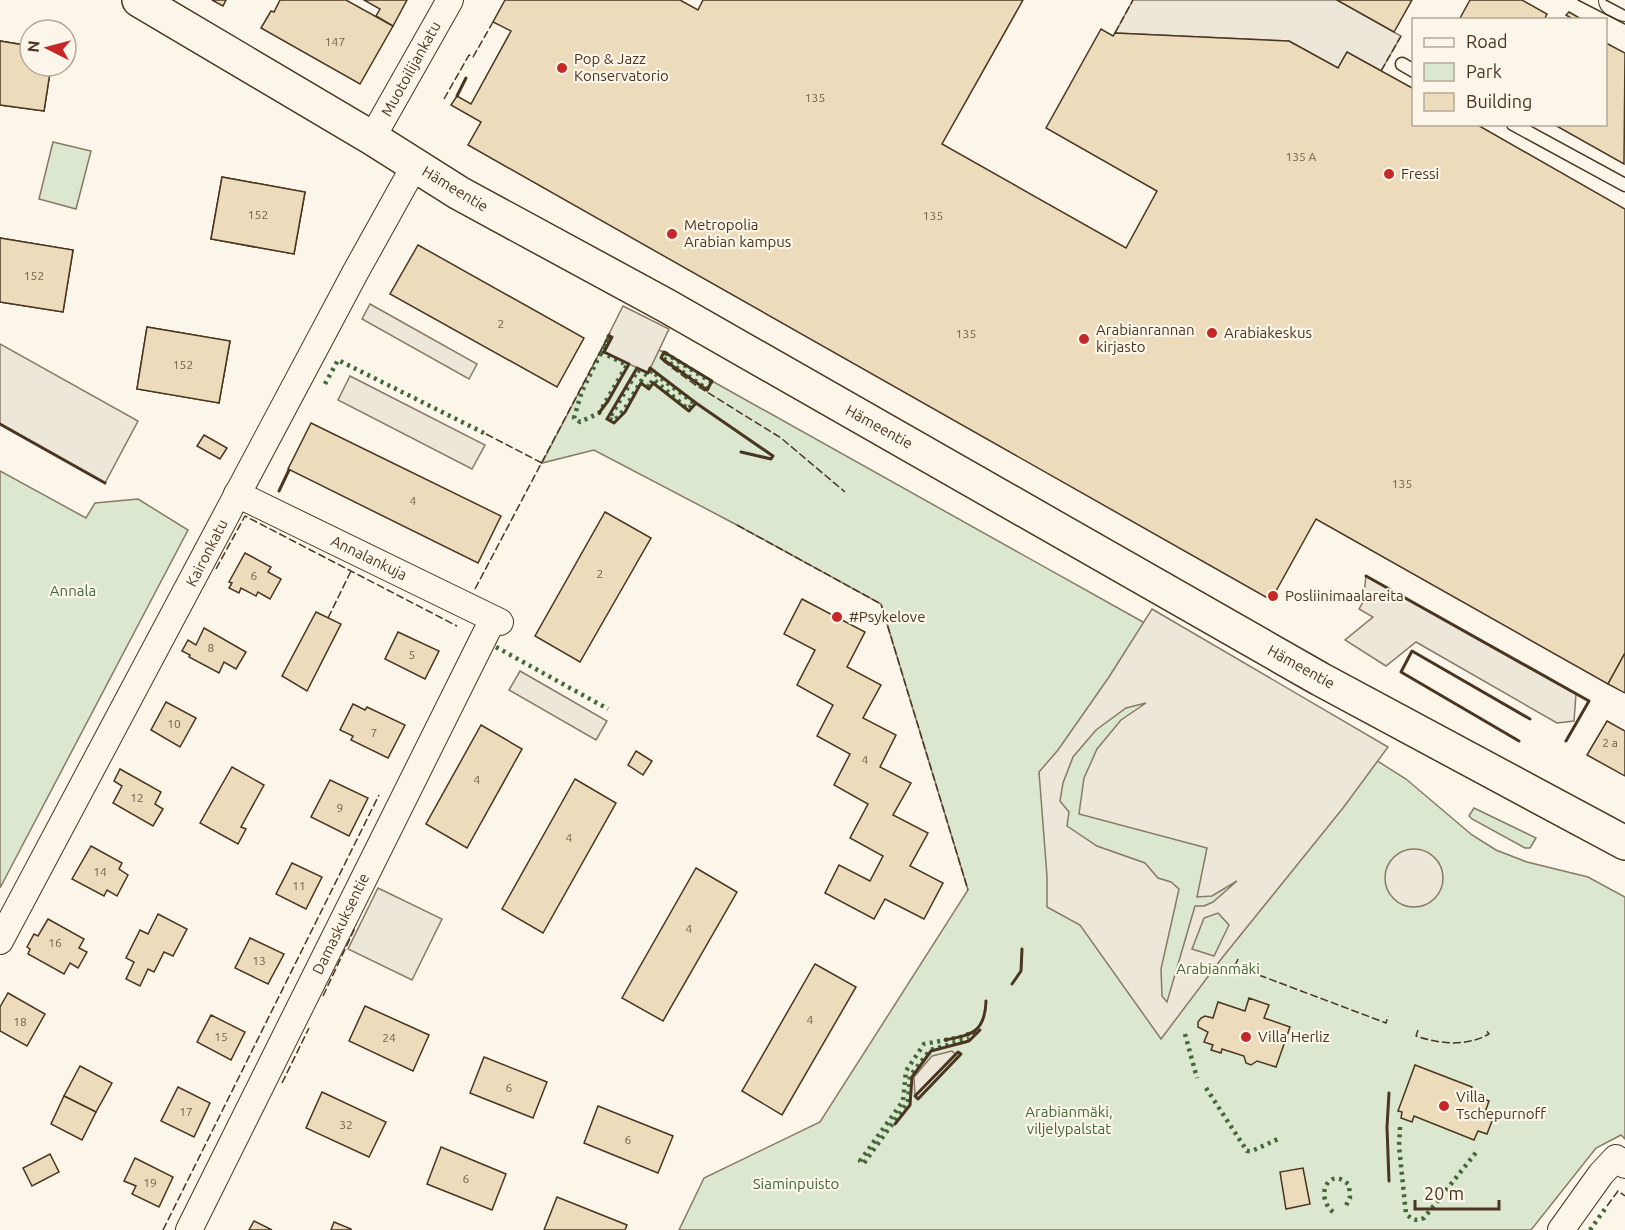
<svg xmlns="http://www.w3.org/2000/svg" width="1625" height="1230" font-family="Ubuntu,sans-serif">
<rect width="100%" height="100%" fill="#fbf6e9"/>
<g fill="#dce7d0" stroke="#887966" stroke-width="1.5">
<polygon points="53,142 91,151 76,209 39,199"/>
<polygon points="610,333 664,352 712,381 1143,622 1360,750 1406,779 1472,835 1496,850 1527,862 1588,877 1625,897 1625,1139 1621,1135 1596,1148 1531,1230 679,1230 704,1178 820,1122 968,890 881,604 737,525 594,450 542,463"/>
<polygon points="0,471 86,518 95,503 138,499 188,530 0,888"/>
<polygon points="1474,808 1536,838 1530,848 1525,848 1472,819 1469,816"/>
</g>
<g fill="#ede7d9" stroke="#887966" stroke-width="1.5" fill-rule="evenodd">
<polygon points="1133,0 1337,0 1401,36 1381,71 1347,52 1338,68 1289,41 1115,33"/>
<polygon points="370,304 477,364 469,379 362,319"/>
<polygon points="623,306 669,329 648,373 604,352 611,338 608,336"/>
<polygon points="0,344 138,421 105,483 0,424"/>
<polygon points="350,376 485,445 472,469 338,400"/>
<polygon points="1366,576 1576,694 1574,721 1557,723 1416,642 1386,666 1345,640 1373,617 1359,609 1363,602"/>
<path d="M1152 609 1388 747 1343 808 1222 958 1161 1039 1080 925 1047 907V876L1039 772 1058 750 1109 677ZM1146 703 1121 720 1097 749 1084 778 1079 814 1207 848 1197 897 1212 896 1237 881 1213 902 1204 906H1195L1167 1002 1162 996 1161 969 1179 889 1171 882 1158 878 1145 863 1097 846 1067 826 1069 812 1060 801 1063 783 1073 757 1096 730 1126 708ZM1218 913 1229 925 1214 956 1192 949 1204 918Z"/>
<polygon points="520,671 607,721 596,740 509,690"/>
<circle cx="1414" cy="878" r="29"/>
<polygon points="378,888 442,919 412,980 348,949"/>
<polygon points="952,1051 955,1054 915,1096 914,1077 932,1056"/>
</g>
<g fill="#ecdcbc" stroke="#4a3520" stroke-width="1.5">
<polygon points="212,0 226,0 223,6"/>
<polygon points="280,0 346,0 393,26 360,84 261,28 271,11 274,12"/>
<polygon points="364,0 407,0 393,26 376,16 380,9"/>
<polygon points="505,0 680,0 698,10 703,0 1023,0 942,144 1126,248 1157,191 1046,128 1101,29 1113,36 1115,33 1289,41 1338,68 1347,52 1414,89 1414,124 1476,124 1625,209 1625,653 1608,684 1316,519 1271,600 468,145 481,122 451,105 457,96 471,104 511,31 493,22"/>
<polygon points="1337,0 1412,0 1394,32"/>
<polygon points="1470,0 1522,0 1547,14 1544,20 1459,20"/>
<polygon points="1569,12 1583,20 1574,20 1566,15"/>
<polygon points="0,41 30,46 30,66 51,66 44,111 0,105"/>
<polygon points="0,41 30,46 30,66 51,66 44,111 0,105"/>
<polygon points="1606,43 1625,53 1624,164 1553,124 1606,124"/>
<polygon points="222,177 305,192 294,254 211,239"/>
<polygon points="222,177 305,192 294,254 211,239"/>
<polygon points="0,238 73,250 63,312 0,302"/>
<polygon points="0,238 73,250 63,312 0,302"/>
<polygon points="418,245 584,338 557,387 390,294"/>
<polygon points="147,327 230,341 219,403 137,389"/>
<polygon points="147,327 230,341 219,403 137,389"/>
<polygon points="311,423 501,516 478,563 288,469"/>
<polygon points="204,435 227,448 220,459 197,446"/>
<polygon points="605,512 651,538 580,662 535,636"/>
<polygon points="245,553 271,567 268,572 281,579 270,599 258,592 256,596 241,588 239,593 229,588 232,583 229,582"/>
<polygon points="802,599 865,632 847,667 881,685 863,718 896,735 880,767 911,783 893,815 928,833 910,866 943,883 924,919 885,899 874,919 825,893 839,865 870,881 883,856 850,838 868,804 834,785 850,754 817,736 833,705 797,685 815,650 784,634"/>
<polygon points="316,612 341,624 307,691 282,676"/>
<polygon points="204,628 246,652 236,669 224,662 219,673 189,657 190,655 182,651 188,640 196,645"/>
<polygon points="398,632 439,651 425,679 385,659"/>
<polygon points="1625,653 1625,693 1608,684"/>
<polygon points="166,702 196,718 180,747 151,730"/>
<polygon points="353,704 365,710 367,707 405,725 388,758 351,740 353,736 340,730"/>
<polygon points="1607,721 1625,731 1625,776 1587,755"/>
<polygon points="481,725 522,749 467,848 426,824"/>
<polygon points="636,751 652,761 643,775 628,765"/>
<polygon points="232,767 264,785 241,827 246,829 238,844 200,823"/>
<polygon points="120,769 161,792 155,804 163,809 153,826 113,803 122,786 114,781"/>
<polygon points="575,779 616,803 543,933 502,909"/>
<polygon points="330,780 368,798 349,836 311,817"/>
<polygon points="91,846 122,863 119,869 128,875 117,896 107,890 104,896 72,879"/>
<polygon points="292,863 322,877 306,909 276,894"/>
<polygon points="696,868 737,892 663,1021 622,998"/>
<polygon points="158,914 187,929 173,956 164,952 154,972 148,969 140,986 126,979 134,962 126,958 140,930 148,934"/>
<polygon points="48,919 84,939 79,948 87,952 78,968 70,963 64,974 28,954 30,949 27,947 34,934 38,936"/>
<polygon points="250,938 284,954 268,984 235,968"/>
<polygon points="815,964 856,987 782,1115 742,1091"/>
<polygon points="8,993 45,1014 27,1046 0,1031 0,1007"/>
<polygon points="1249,998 1269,1005 1264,1018 1290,1027 1276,1067 1257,1061 1251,1065 1246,1063 1244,1056 1222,1049 1221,1053 1211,1050 1213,1045 1204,1042 1208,1032 1198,1027 1198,1022 1201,1018 1205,1016 1213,1018 1218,1002 1245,1011"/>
<polygon points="365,1006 429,1035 413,1071 349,1041"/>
<polygon points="211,1015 245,1032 231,1060 197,1042"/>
<polygon points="484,1057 547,1082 533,1118 470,1093"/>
<polygon points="1415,1065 1472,1087 1469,1094 1489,1101 1483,1118 1492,1121 1487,1134 1478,1131 1474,1140 1414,1116 1412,1122 1401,1118 1402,1112 1398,1111"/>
<polygon points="80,1066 112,1083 96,1112 64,1096"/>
<polygon points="178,1087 210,1103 194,1137 161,1121"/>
<polygon points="322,1092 386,1122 369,1157 306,1128"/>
<polygon points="64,1096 96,1112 82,1140 51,1124"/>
<polygon points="598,1106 673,1136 658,1173 584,1143"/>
<polygon points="441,1147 506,1174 492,1210 427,1184"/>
<polygon points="50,1154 59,1172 32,1186 23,1168"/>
<polygon points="135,1158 173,1177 159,1207 132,1194 136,1186 124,1181"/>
<polygon points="1303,1168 1310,1204 1286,1209 1280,1172"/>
<polygon points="557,1197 627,1225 625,1230 544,1230"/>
<polygon points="254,1221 272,1230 249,1230"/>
<polygon points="334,1222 351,1229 351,1230 331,1230"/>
</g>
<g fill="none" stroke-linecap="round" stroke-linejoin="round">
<g stroke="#4a3520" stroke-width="15">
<g id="service">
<polyline points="1402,64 1414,71"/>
<polyline points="1513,124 1625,185"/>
</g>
</g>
<g stroke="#4a3520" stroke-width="28">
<g id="minor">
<polyline points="372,138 450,0"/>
<polyline points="237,494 500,622"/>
<polyline points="0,941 355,273 415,165"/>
<polyline points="189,1230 493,619"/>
<polyline points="1561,1230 1601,1174 1616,1158 1625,1165"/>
</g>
</g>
<g stroke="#4a3520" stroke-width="34">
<polyline id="tertiary" points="1615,0 1625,5"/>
</g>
<g stroke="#4a3520" stroke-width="36">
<polyline id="secondary" points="139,0 372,138 459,193 667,306 1320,679 1625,843"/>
</g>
<use href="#service" stroke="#fbf6e9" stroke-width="12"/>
<use href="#minor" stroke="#fbf6e9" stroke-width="26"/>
<use href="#tertiary" stroke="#fbf6e9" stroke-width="32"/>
<use href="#secondary" stroke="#fbf6e9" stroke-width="33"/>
<g stroke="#4a3520" stroke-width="1.5">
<polyline points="1578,0 1625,24"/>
<polyline points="1606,0 1625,10"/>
</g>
<g stroke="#436837" stroke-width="4.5" stroke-dasharray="3 4.5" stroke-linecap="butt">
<polygon points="609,337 603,353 627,365 599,413 580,422 574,418 582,391"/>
<polygon points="665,353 711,382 707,389 663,358"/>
<polygon points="638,370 648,376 651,371 694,403 688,409 653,379 649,387 641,381 624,410 614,421 609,419"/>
<polyline points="325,384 338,360 486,434"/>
<polyline points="496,647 608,709"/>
<polygon points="974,1032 969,1039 930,1050 910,1076 908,1102 864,1163 860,1161 903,1101 906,1071 924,1044 961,1037"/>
<polyline points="1185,1034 1197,1078"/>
<polyline points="1206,1088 1247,1151 1252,1151 1278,1139"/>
<path d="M1400 1127 1399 1146 1406 1214C1412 1219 1415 1222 1424 1218L1478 1150"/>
<path d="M1333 1212C1314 1196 1329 1165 1349 1185L1350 1198 1344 1209"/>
<polyline points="1590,1230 1607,1206"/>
</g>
<g stroke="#4a3520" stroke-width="1.5" stroke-dasharray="8 3" stroke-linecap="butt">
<polyline points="1115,33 1133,0"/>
<polyline points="1381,71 1401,36"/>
<polyline points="444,99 469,55 473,57 493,22"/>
<polyline points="663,361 694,384 781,438 845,492"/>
<polyline points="486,434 542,463"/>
<polyline points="737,525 881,604 968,890"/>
<polyline points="216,569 245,516 457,626"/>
<polyline points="475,589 610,333"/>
<polyline points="328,618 351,571"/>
<polyline points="1238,959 1235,966 1386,1023 1388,1016"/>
<polyline points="323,996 355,928"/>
<path d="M1418 1030 1416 1036C1440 1044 1466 1047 1489 1034L1486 1030"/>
<polyline points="282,1083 309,1028"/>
<polyline points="1607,1206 1618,1191 1625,1196"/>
<polyline points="163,1230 379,795"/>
</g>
<g stroke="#4a3520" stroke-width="3">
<polyline points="457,96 466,78"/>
<polygon points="664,352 712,381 707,390 661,358"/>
<polyline points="696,403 689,411 653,383 649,389 641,383 625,412 614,423 607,419 637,368 648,373 650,368 696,403 773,456 771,459 741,452"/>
<polyline points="599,413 608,401 629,364 604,352 612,337 608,336"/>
<polyline points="0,424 105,483"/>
<polyline points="279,491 289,470"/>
<polyline points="1366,576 1589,701 1566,741"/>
<polyline points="1519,741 1401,672 1412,651 1530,719"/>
<polyline points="1012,984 1021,971 1022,949"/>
<path d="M945 1040C972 1035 985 1032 986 1001"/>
<polygon points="958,1052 961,1054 918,1099 915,1096"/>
<polyline points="1389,1093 1387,1127 1389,1181"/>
<polyline points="895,1124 910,1105 912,1077 931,1051 969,1041 980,1030"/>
</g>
</g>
<g fill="#c62828" stroke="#fbf6e9" stroke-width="2">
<circle cx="562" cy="68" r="6"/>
<circle cx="1389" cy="174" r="6"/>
<circle cx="672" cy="234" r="6"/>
<circle cx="1212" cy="333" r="6"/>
<circle cx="1084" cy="339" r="6"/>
<circle cx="1273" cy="596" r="6"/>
<circle cx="837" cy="617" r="6"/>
<circle cx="1246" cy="1037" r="6"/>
<circle cx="1444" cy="1106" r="6"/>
</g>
<g text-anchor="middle" stroke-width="4.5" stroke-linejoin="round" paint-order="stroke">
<g font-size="12" fill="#725f47">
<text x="335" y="46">147</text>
<text x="815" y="102">135</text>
<text x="1301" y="161">135 A</text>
<text x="258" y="219">152</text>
<text x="933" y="220">135</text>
<text x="34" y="280">152</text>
<text x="501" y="328">2</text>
<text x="966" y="338">135</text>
<text x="183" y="369">152</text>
<text x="1402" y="488">135</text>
<text x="413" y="505">4</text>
<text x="600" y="578">2</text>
<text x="254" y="580">6</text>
<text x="211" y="652">8</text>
<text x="412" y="659">5</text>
<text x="174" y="728">10</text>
<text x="374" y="737">7</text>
<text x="1610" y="747">2 a</text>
<text x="865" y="764">4</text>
<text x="477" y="784">4</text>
<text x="137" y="802">12</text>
<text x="340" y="812">9</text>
<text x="569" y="842">4</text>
<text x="100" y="876">14</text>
<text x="299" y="890">11</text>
<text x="689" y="933">4</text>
<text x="55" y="947">16</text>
<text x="259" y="965">13</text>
<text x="810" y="1024">4</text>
<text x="20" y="1026">18</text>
<text x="221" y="1041">15</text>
<text x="389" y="1042">24</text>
<text x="509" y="1092">6</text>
<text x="186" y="1116">17</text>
<text x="346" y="1129">32</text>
<text x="628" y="1144">6</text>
<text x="466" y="1183">6</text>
<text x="150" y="1187">19</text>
</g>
<g font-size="15" fill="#4a3520" stroke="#fbf6e9" text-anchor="start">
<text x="574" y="64">Pop &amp; Jazz<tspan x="574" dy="17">Konservatorio</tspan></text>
<text x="1401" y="179">Fressi</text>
<text x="684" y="230">Metropolia<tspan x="684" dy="17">Arabian kampus</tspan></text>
<text x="1096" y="335">Arabianrannan<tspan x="1096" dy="17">kirjasto</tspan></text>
<text x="1224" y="338">Arabiakeskus</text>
<text x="1285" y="601">Posliinimaalareita</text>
<text x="849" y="622">#Psykelove</text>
<text x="1258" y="1042">Villa Herliz</text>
<text x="1456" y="1102">Villa<tspan x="1456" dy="17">Tschepurnoff</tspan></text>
</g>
<g font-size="15" fill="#4a3520" stroke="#fbf6e9">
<text transform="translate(411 69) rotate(-61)" y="5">Muotoilijankatu</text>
<text transform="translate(455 189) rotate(31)" y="5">Hämeentie</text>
<text transform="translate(879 427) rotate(29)" y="5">Hämeentie</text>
<text transform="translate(207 553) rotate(-63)" y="5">Kaironkatu</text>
<text transform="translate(369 558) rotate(26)" y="5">Annalankuja</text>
<text transform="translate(1301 667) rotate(29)" y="5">Hämeentie</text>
<text transform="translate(341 924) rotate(-64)" y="5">Damaskuksentie</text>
</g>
<g font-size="15" fill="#436837" stroke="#fbf6e9">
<text x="73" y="596">Annala</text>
<text x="1218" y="974">Arabianmäki</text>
<text x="1069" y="1117">Arabianmäki,<tspan x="1069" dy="17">viljelypalstat</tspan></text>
<text x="796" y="1189">Siaminpuisto</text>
</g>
</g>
<rect x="1412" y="18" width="195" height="108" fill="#fbf6e9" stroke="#b4a999" stroke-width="1.5"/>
<rect x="1424" y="38" width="30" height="9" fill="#fbf6e9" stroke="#b4a999" stroke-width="1.5"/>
<text x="1466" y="48" font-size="18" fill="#4a3520">Road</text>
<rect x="1424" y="63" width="30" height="18" fill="#dce7d0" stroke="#b4a999" stroke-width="1.5"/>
<text x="1466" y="78" font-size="18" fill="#4a3520">Park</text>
<rect x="1424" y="93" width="30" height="18" fill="#ecdcbc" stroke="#b4a999" stroke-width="1.5"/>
<text x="1466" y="108" font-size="18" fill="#4a3520">Building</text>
<g transform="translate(48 48) rotate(276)"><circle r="28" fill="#fbf6e9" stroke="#b4a999" stroke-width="1.5"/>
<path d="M0-4.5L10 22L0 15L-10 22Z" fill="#c62828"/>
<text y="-9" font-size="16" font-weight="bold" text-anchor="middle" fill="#4a3520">N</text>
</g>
<path d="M1415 1200v9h84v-9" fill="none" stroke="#4a3520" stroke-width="3"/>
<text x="1424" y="1200" font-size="18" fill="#4a3520" stroke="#fbf6e9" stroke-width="4.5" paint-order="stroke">20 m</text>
</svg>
